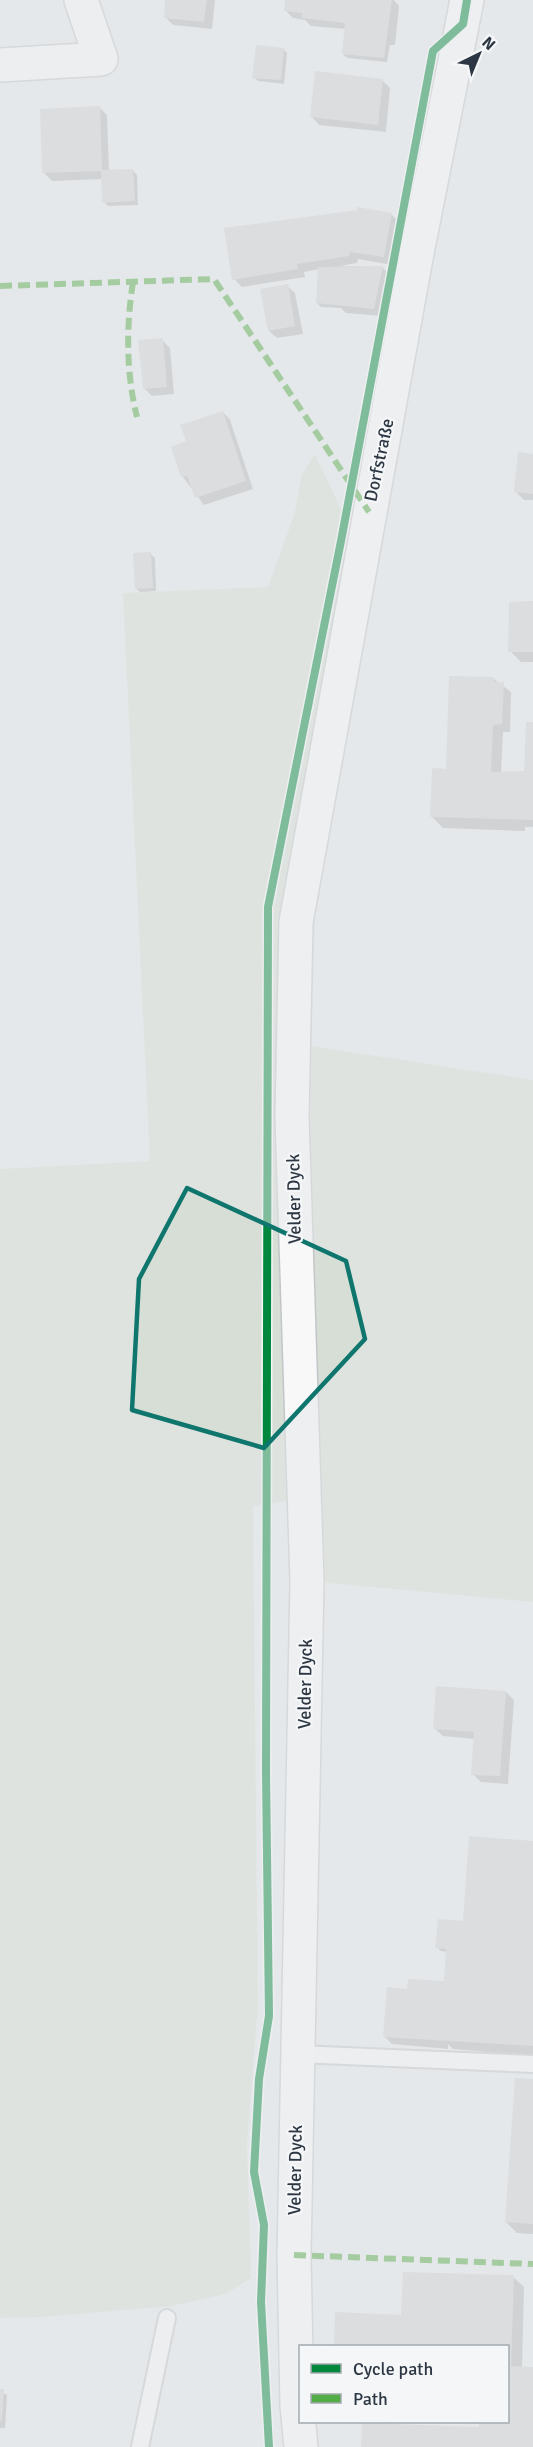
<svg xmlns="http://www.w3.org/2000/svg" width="533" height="2447" font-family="Signika,sans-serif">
<rect width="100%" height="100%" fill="#e5e8ea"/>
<polygon fill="#d7ded6" points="315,454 372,575 332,783 315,918 311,1046 533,1080 533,1602 307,1581 309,1497 253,1507 258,2005 247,2144 251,2278 226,2294 171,2306 42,2317 0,2318 0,1169 150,1161 123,593 268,587 294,515 302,474"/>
<g fill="#0003">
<polygon points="167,0 215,0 212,29 173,25 165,17"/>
<polygon points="286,0 394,0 399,6 395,45 390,45 387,62 347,58 343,54 346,29 311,26 305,20 293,18 285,10"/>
<polygon points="283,49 287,53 284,84 258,81 254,77"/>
<polygon points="382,80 390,88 386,132 319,125 312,117"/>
<polygon points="100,108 107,115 109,172 133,171 137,175 138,205 108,206 104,202 103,179 52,181 44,173"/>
<polygon points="391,214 399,222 392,265 358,259 357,263 340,266 382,267 390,275 382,316 346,313 341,308 321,307 317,303 320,269 304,272 305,277 242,287 234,279"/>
<polygon points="287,286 295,293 303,334 277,338 269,331"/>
<polygon points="162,340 170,348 174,394 152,396 144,388"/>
<polygon points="223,412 230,420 253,489 204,505 183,477 187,442"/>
<polygon points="533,455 533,500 524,500 516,492"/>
<polygon points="151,554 155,558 156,591 140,592 136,588"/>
<polygon points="533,603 533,662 521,662 510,651"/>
<polygon points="494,679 511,692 510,732 503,732 501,774 526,773 533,724 533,827 525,827 525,831 443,828 432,817 447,771"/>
<polygon points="506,1692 514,1700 508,1784 481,1782 473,1774 475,1739 443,1736 435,1729"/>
<polygon points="533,1842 533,2056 453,2049 448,2044 448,2049 392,2044 384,2036 408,1990 446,1983 448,1952 441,1951 437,1947 468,1923"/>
<polygon points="533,2081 533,2234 517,2233 506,2222"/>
<polygon points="513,2277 524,2287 522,2368 533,2368 533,2447 363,2447 480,2429 480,2422 508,2422 508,2346 336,2346 337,2314 403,2317"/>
<polygon points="0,2391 7,2395 5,2428 0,2428"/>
</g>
<g fill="#ced0d2">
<polygon points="165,0 207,0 204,22 164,18"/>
<polygon points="285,0 392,0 384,58 342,54 345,23 302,18 302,13 284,11"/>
<polygon points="256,45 284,48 281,80 252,78"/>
<polygon points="315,71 383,79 378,125 310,117"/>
<polygon points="100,106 102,170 133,169 135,201 102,203 101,171 42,173 40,109"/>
<polygon points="357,207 392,213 384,257 350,252 349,256 297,264 298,269 232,280 224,228 357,210"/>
<polygon points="383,266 374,309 316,303 318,267"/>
<polygon points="288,284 295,326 268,331 260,289"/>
<polygon points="163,338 167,387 143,389 138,340"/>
<polygon points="223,411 246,481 195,498 187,476 181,477 171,447 186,441 180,425"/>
<polygon points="518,452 533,454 533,494 514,492"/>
<polygon points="151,552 153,588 135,589 133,553"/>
<polygon points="533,601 533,652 508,652 509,602"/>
<polygon points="449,676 494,677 494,682 504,682 502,724 493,725 491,772 524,771 526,722 533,722 533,820 430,817 432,768 446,769"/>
<polygon points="436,1686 506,1691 500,1776 471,1775 474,1732 433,1729"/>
<polygon points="469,1836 533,1841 533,2046 383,2037 387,1987 407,1989 408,1979 444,1981 446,1949 435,1948 438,1919 463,1921"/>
<polygon points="515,2078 533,2079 533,2224 505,2222"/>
<polygon points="403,2272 514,2275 511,2366 533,2367 533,2447 361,2447 362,2423 479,2427 479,2422 508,2422 508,2346 334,2346 335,2312 401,2315"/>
<polygon points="0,2389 4,2389 2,2421 0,2421"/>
</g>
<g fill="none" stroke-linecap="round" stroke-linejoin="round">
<g stroke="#c3c6c8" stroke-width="20">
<g id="service">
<polyline points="298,2054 533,2064"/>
<polyline points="140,2447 167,2318"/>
</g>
</g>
<g stroke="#c3c6c8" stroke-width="36">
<polyline id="minor" points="0,65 101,59 81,0"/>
</g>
<g stroke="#c3c6c8" stroke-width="36">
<polyline id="secondary" points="301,2447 297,2406 294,2255 307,1581 292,1117 296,922 416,258 467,0"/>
</g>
<use href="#service" stroke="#f5f6f7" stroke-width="16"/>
<use href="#minor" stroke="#f5f6f7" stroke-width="33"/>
<use href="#secondary" stroke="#f8f8f8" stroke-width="33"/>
<g stroke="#54ac47" stroke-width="6" stroke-dasharray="12 6" stroke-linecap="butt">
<path d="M133 282C126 327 126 373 137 417"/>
<polyline points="0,286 214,279 369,512"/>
<polyline points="294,2255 533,2264"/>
</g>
<g stroke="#f4f6f8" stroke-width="11">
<polyline id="cycleway" points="269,2447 261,2302 264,2225 254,2172 259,2079 269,2016 266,1771 268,907 341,541 433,51 463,24 467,0"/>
</g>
<use href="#cycleway" stroke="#00873e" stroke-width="8"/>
</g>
<path d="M0 0H533V2447H0ZM187 1188 346 1261 365 1339 264 1448 132 1410 139 1279Z" fill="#e5e8ea" fill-opacity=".55" fill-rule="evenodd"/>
<path fill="none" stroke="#0f766e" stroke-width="4.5" stroke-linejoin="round" d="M187 1188 346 1261 365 1339 264 1448 132 1410 139 1279Z"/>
<g text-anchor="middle" stroke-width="4.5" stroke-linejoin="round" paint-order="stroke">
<g font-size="18" fill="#2d3743" stroke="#f4f6f8">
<text transform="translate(379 460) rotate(-78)" y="6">Dorfstraße</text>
<text transform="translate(294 1199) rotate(-91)" y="6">Velder Dyck</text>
<text transform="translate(305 1684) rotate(-89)" y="6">Velder Dyck</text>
<text transform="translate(295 2170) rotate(-89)" y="6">Velder Dyck</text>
</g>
</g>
<rect x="299" y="2345" width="210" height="78" fill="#f4f6f8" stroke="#a4aab0" stroke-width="1.5"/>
<rect x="311" y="2364" width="30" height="9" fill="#00873e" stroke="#a4aab0" stroke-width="1.5"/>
<text x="353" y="2375" font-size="18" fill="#2d3743">Cycle path</text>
<rect x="311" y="2394" width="30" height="9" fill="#54ac47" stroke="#a4aab0" stroke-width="1.5"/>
<text x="353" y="2405" font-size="18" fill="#2d3743">Path</text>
<g transform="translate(479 54) rotate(43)" stroke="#f4f6f8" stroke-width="4.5" paint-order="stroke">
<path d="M0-4.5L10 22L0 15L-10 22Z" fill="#2d3743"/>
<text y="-9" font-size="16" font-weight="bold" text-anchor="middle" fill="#2d3743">N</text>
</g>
</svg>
